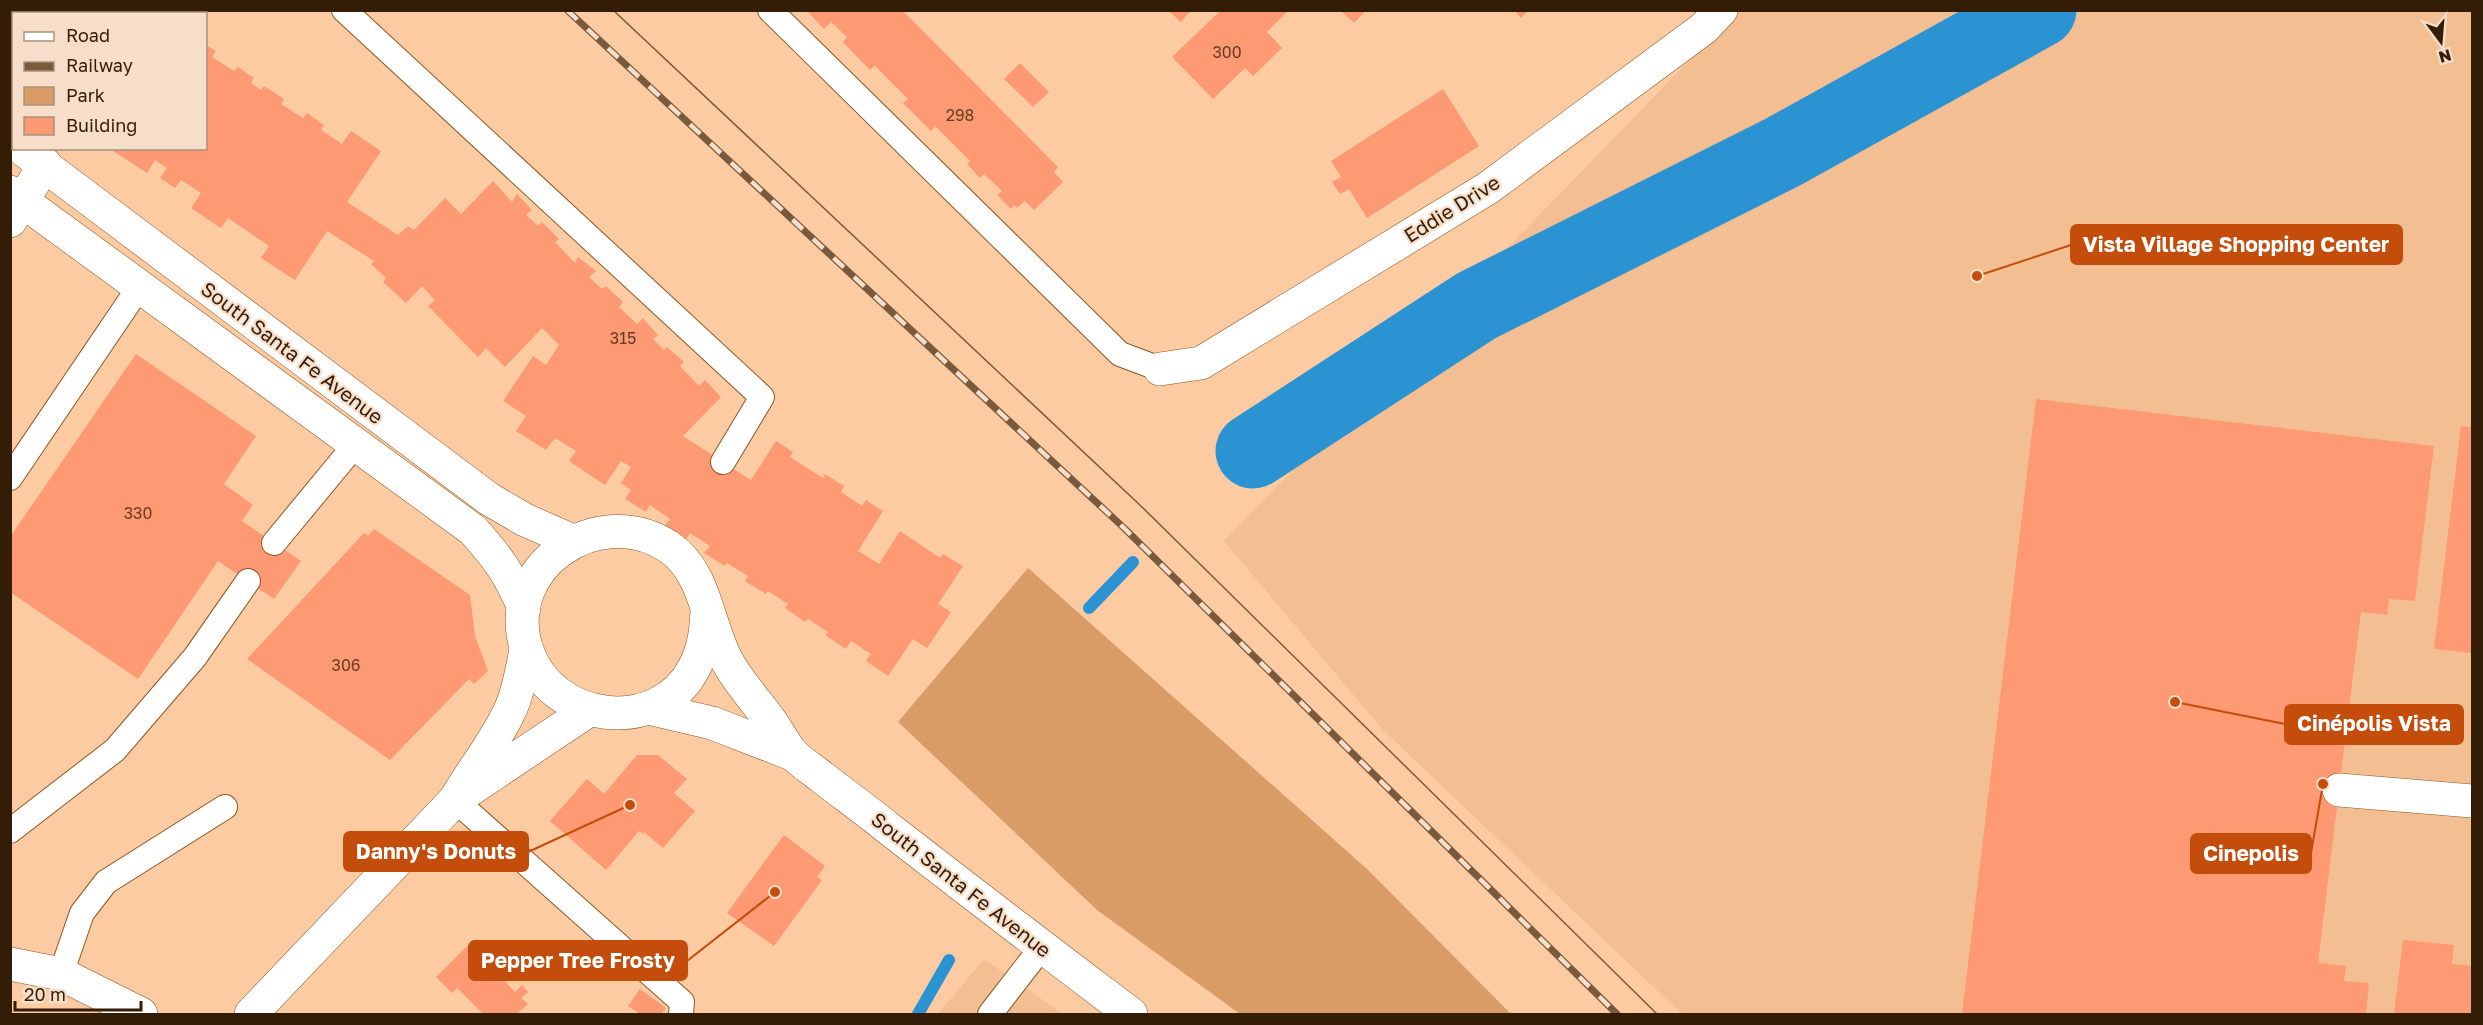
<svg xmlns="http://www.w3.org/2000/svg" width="2483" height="1025" font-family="'Golos Text',sans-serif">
<rect width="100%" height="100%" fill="#fccba2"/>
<g fill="#f3be91">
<polygon points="1737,11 2472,11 2472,1014 1682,1014 1383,730 1224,541"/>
<polygon points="984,959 1063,1014 938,1014"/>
</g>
<polygon fill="#da9c66" points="1028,568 1367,869 1511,1014 1240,1014 1097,910 898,722"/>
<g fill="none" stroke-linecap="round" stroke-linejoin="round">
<g stroke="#2c93d2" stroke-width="12">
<polyline points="1089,608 1133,562"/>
<polyline points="918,1014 949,960"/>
</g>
<polyline stroke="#2c93d2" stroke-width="75" points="1253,451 1476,306 1783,152 2039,10"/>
</g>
<g fill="#fd9973">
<polygon points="10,10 79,10 77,14 14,14 14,52 10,50"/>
<polygon points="806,10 902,10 1058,167 1054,172 1063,182 1034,210 1025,201 1017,208 1015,205 1011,209 997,195 1002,191 984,174 980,178 967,164 970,161 935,126 931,131 903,103 908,99 875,66 870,70 843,42 847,37 831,22 824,29"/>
<polygon points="1168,10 1191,10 1181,22"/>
<polygon points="1221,10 1289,10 1267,32 1282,48 1253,76 1245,68 1213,99 1172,57"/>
<polygon points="1340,10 1366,10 1354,23"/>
<polygon points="1514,10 1529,10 1521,18"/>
<polygon points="206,45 216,51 212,57 234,71 238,67 254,78 251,83 261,90 264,86 284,99 281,104 303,118 307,113 324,125 321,130 342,144 351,131 381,151 347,202 398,235 408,226 414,230 445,198 461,214 493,181 512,202 517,194 532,210 526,215 538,226 542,222 559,239 555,242 575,263 578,257 596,271 589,277 602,289 606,286 623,302 619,307 637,324 643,318 658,335 653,339 664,350 667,347 684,362 680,366 699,386 705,380 721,397 683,436 751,480 776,441 793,452 790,457 823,478 825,474 844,486 841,492 862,506 866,500 883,511 858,551 879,564 900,531 940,558 943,554 963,566 938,604 951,612 927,648 913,639 888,676 866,661 871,654 851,641 846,649 825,635 828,632 808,619 805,622 785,608 788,604 768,591 766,594 745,581 748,576 727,563 725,566 704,553 710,546 690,533 685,541 664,527 670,519 650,505 646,512 625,499 631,490 621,483 631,467 621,461 605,485 569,461 576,451 555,438 546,450 516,431 526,416 503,401 533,356 546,365 559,345 542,328 505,367 486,348 478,357 428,306 435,300 422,286 406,303 383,282 386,278 371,264 374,261 327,231 295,280 261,258 269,246 228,218 221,228 191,208 201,193 181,180 175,188 160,178 167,168 155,160 147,173 113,151 115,148 206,148"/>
<polygon points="1020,63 1049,92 1033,107 1004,79"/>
<polygon points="1443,89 1479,146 1367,218 1349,189 1340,194 1332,182 1341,177 1331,161"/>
<polygon points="136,354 256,436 224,484 253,505 242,521 301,561 274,599 218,561 138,679 10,592 10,537"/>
<polygon points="2036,399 2434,446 2415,601 2389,599 2387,615 2361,612 2339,790 2318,963 2346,966 2344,981 2369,983 2366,1014 1962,1014"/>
<polygon points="2461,426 2472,427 2472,653 2434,649"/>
<polygon points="374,529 470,595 475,636 488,671 474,684 469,679 390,760 247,659 364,533 368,536"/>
<polygon points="637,755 658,755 687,779 674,793 695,811 663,848 644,832 643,834 639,831 606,870 550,821 587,779 604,794"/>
<polygon points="784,835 825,866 817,877 822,880 774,946 727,913"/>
<polygon points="473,940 489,957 485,961 515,992 522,985 528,992 521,998 528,1004 517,1014 483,1014 457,988 452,993 436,977"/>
<polygon points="2403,940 2454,945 2452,964 2472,966 2472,1014 2394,1014"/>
<polygon points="640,989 666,1008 661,1014 640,1014 628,1006"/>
</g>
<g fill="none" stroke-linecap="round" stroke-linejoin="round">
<g stroke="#8c5622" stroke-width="26">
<g id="lane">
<polyline points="344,10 762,397 723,462"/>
<polyline points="770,10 1120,354 1160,369"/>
<polyline points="146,14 148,10"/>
<polyline points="10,478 140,286"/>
<polyline points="274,543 355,445"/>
<polyline points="455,800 682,1002 681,1014"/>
<polyline points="10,831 115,750 195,657 248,581"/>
<polyline points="61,974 82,913 106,882 225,807"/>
<polyline points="990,1014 1042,947"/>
</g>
</g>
<g stroke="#8c5622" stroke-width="34">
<g id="street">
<polyline points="1160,369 1201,363 1488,188 1704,28 1721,10"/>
<polyline points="2339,790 2472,801"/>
</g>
</g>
<g stroke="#8c5622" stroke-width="34">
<g id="secondary">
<polyline points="10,221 45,164"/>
<polyline points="459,797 589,710"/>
<polyline points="10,964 61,974 141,1014"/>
<path d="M251 1014 455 800C473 769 497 740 511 708 519 690 522 669 526 650"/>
</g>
</g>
<g stroke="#8c5622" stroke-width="34">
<g id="primary">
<polyline points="21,148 489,499 525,520 573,541"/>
<path d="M10 192 473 530C498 558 509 573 524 608"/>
<path d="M707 611C706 632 704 649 694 668 658 737 551 723 527 650 499 567 599 500 669 547 706 572 707 624 727 661 739 683 757 702 772 723 778 732 784 743 791 752 800 762 813 770 823 778 845 795 867 811 888 828 969 891 1050 953 1131 1014"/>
<polyline points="648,708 712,723 792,754"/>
</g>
</g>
<use href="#lane" stroke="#fff" stroke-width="24"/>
<use href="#street" stroke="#fff" stroke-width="33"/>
<use href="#secondary" stroke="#fff" stroke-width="33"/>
<use href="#primary" stroke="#fff" stroke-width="33"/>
<polyline stroke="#7a5a3d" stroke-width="1.5" points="613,10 1142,507 1657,1014"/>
<g stroke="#7a5a3d" stroke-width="7">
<polyline id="rail" points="567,10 1123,527 1617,1014"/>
</g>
<use href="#rail" stroke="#f7deca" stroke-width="4.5" stroke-dasharray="14" stroke-linecap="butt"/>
</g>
<g text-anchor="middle" stroke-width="4.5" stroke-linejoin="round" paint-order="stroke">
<g font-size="16" fill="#663c22">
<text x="1227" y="58">300</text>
<text x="960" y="121">298</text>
<text x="623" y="344">315</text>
<text x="138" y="519">330</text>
<text x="346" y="671">306</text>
</g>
<g font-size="20" fill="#341d07" stroke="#f7deca">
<text transform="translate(1452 209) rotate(-32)" y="7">Eddie Drive</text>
<text transform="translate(292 353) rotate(37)" y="7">South Santa Fe Avenue</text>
<text transform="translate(961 885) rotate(38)" y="7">South Santa Fe Avenue</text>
</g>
</g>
<path fill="none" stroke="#c44d0b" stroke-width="2" d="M1977 276L2071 245M2175 702L2285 724M630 805L528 852M2323 784L2311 853M775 892L687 961"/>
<g fill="#c44d0b" stroke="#f7deca" stroke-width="2">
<circle cx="1977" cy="276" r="6"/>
<circle cx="2175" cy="702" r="6"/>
<circle cx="630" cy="805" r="6"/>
<circle cx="2323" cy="784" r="6"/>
<circle cx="775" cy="892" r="6"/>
</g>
<g fill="#c44d0b" stroke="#c44d0b" stroke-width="2">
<rect x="2071" y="225" width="331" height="39" rx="6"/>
<rect x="2285" y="705" width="178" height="39" rx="6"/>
<rect x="344" y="832" width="184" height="39" rx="6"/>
<rect x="2191" y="834" width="120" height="39" rx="6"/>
<rect x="469" y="941" width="218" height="39" rx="6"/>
</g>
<g font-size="21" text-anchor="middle" font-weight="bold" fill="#fff">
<text x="2236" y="252">Vista Village Shopping Center</text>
<text x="2374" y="731">Cinépolis Vista</text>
<text x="436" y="859">Danny's Donuts</text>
<text x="2251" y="861">Cinepolis</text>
<text x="578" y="968">Pepper Tree Frosty</text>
</g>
<rect width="2483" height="1025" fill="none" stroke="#341d07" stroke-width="24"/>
<rect x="12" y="12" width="195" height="138" fill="#f7deca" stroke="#a9917c" stroke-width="1.5"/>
<rect x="24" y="32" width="30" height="9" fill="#ffffff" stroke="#a9917c" stroke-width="1.5"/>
<text x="66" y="42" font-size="18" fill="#341d07">Road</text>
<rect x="24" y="62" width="30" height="9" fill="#7a5a3d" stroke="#a9917c" stroke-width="1.5"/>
<text x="66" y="72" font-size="18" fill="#341d07">Railway</text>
<rect x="24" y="87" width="30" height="18" fill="#da9c66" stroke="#a9917c" stroke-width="1.5"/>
<text x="66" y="102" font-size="18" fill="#341d07">Park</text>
<rect x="24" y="117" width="30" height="18" fill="#fd9973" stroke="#a9917c" stroke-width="1.5"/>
<text x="66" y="132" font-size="18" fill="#341d07">Building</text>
<g transform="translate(2441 42) rotate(164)" stroke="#f7deca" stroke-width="4.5" paint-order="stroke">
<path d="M0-4.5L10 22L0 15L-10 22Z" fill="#341d07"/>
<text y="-9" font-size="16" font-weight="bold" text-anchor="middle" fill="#341d07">N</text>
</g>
<path d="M15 1001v9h126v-9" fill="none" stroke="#341d07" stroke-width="3"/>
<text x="24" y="1001" font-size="18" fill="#341d07" stroke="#f7deca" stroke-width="4.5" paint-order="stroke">20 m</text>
</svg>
